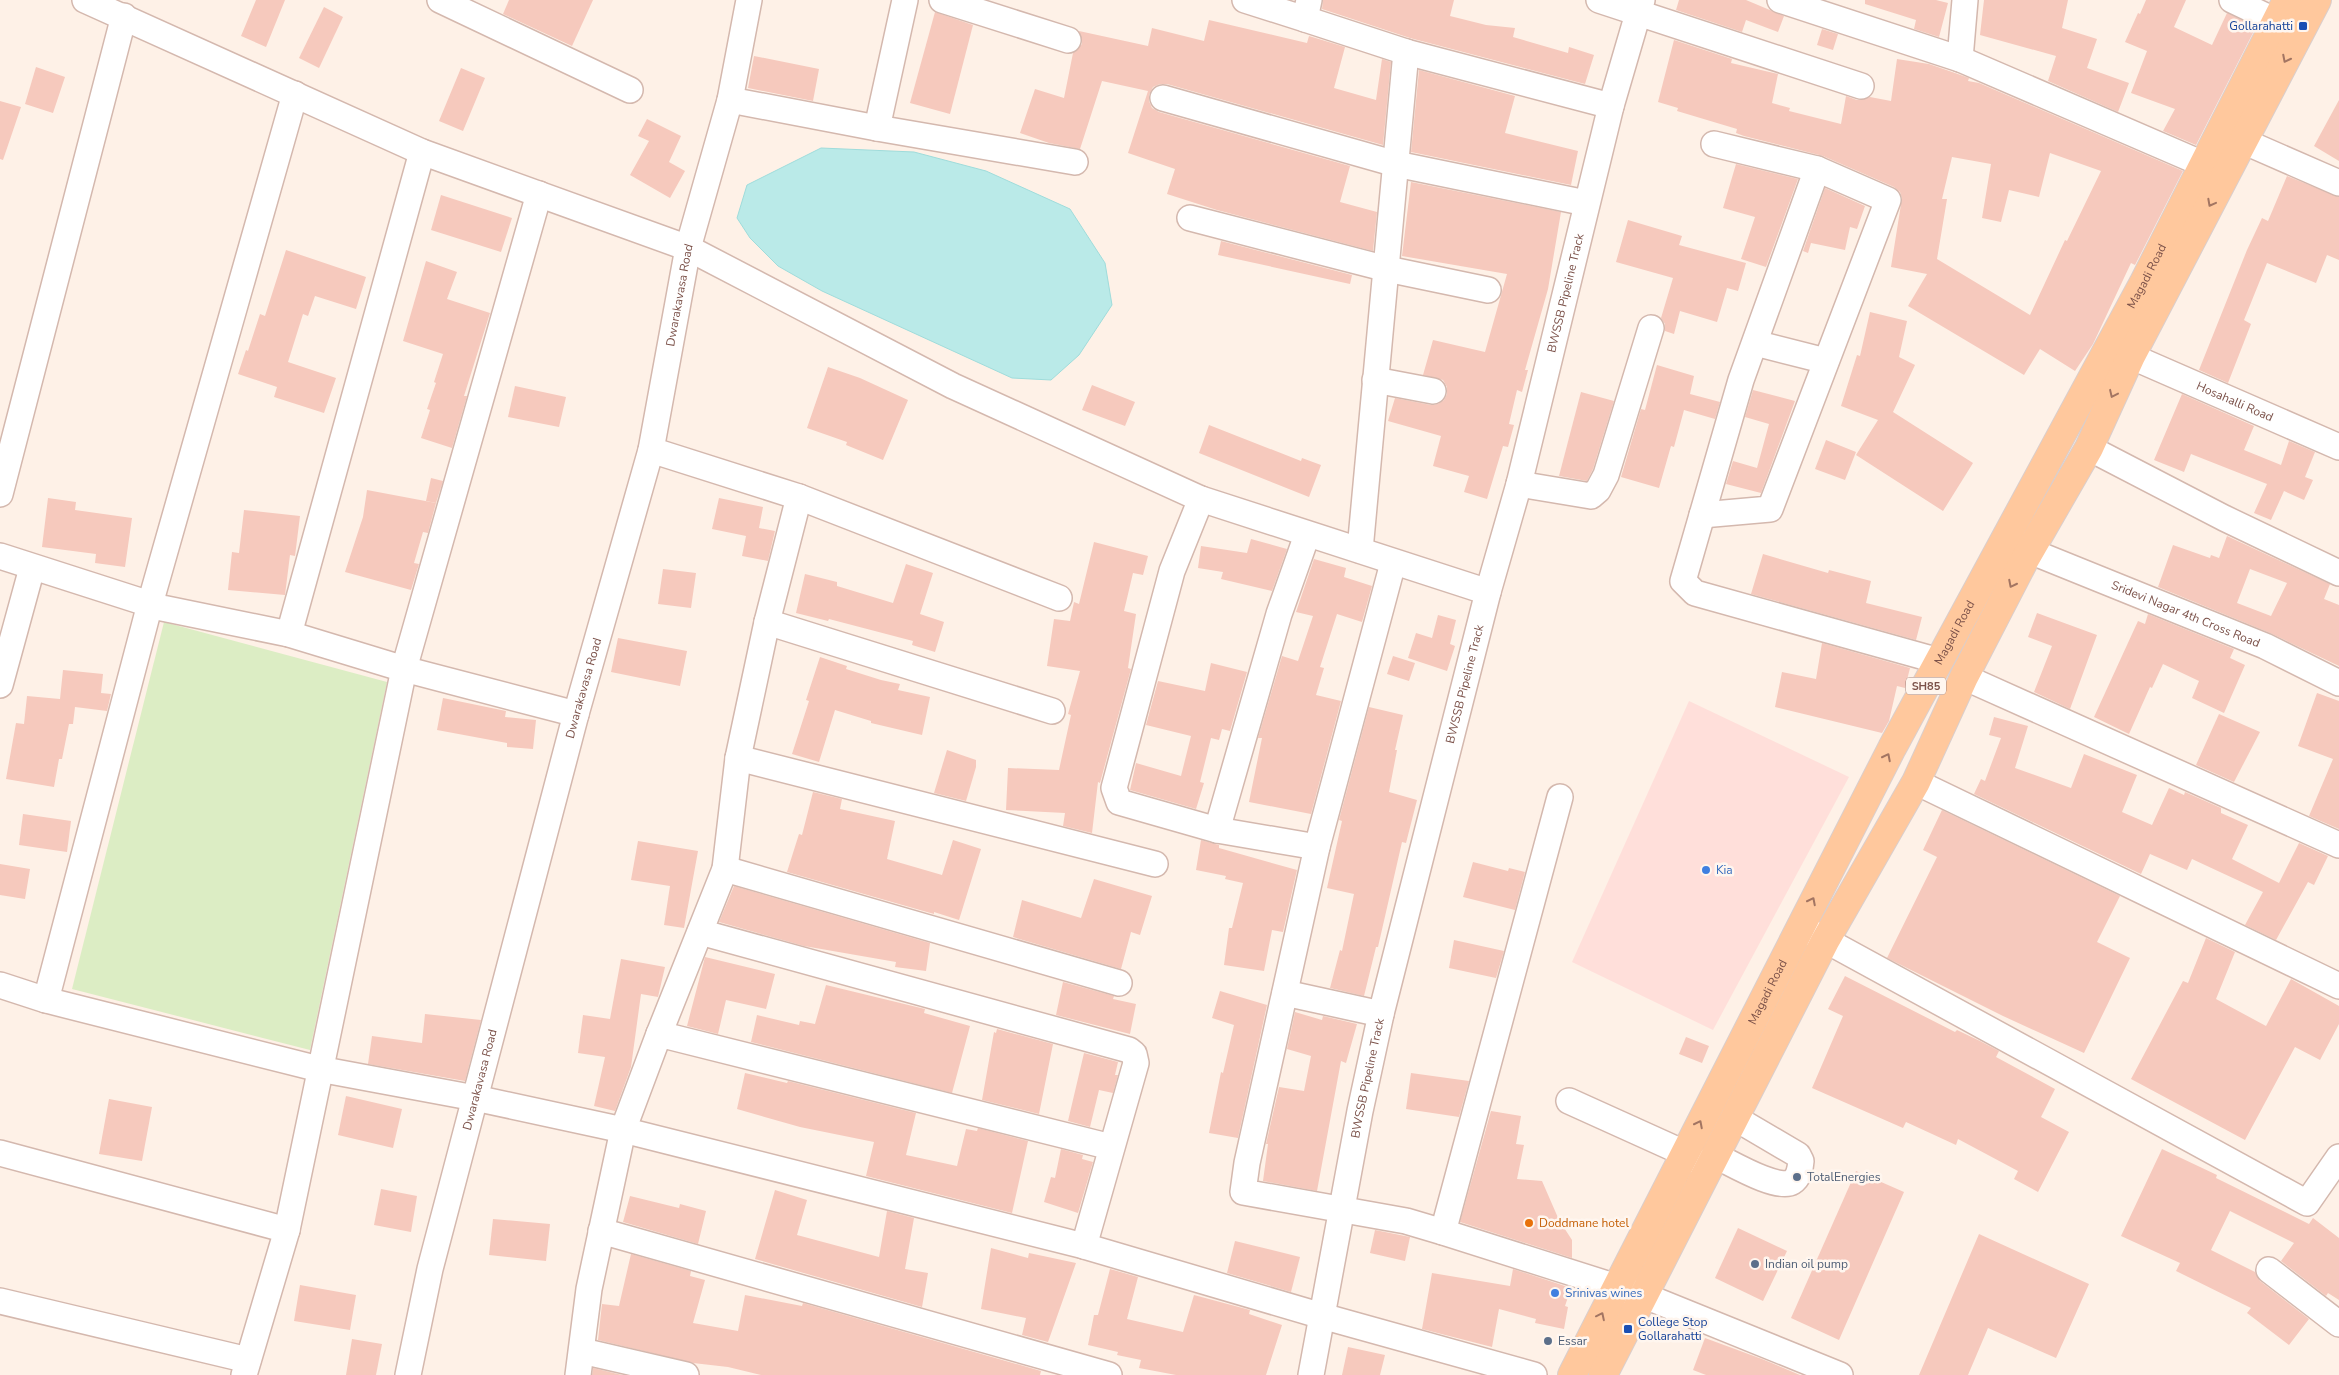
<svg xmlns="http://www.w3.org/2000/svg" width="2339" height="1375" font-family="'Nunito Sans',sans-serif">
<rect width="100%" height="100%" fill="#fef1e7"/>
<polygon fill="#ffdfda" points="1689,701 1849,777 1713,1030 1572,962"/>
<polygon fill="#dcedc4" points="164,622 387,682 310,1050 72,989"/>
<polygon fill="#baeae8" stroke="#9fdcdb" points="821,148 914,152 986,171 1070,209 1105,263 1112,305 1079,355 1051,380 1012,378 822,291 778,266 750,238 737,218 747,185"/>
<g fill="#f6c9bd" fill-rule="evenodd">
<polygon points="256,0 285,0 266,47 241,36"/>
<polygon points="509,0 593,0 572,46 503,14"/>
<polygon points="1323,0 1454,0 1450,16 1486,25 1515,28 1513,37 1568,53 1569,47 1594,55 1585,84 1410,38 1322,9"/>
<polygon points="1679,0 1746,0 1784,16 1778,32 1746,20 1742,32 1676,10"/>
<polygon points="1865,0 1936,0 1948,3 1939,37 1914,29 1916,20 1865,4"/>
<polygon points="1984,0 2068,0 2062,28 2097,39 2087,68 2129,83 2118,112 2048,81 2056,56 1980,35"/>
<polygon points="2146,0 2186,0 2174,27 2212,45 2227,13 2256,27 2196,145 2163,131 2175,109 2131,93 2147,51 2125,42 2138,13 2140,14"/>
<polygon points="324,7 343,17 319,68 299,58"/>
<polygon points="935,12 973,25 950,114 910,103"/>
<polygon points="1209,20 1307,43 1309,36 1345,47 1334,88 1376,100 1382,59 1391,62 1383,145 1167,84 1160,84 1153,87 1149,95 1149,101 1152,108 1159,112 1350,166 1340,202 1377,212 1373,251 1217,210 1167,194 1175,169 1128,153 1148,91 1102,81 1080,149 1049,143 1020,133 1035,89 1064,98 1073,53 1082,44 1079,31 1148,46 1152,28 1204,41"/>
<polygon points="1822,29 1838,34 1833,50 1817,45"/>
<path d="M1674 40 1732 59 1731 63 1778 74 1772 103 1790 108 1789 111 1841 124 1846 96 1857 100 1870 97 1891 101 1897 59 1929 64 1955 73 1969 78 1968 81 1979 83 2183 171 2135 265 2131 263 2093 344 2075 371 2040 349 2024 375 1908 306 1927 274 1891 267 1902 198 1900 192 1894 187 1823 156 1744 136 1736 133 1737 129 1677 111 1678 108 1658 102ZM2050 153 2101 171 2067 241 2065 240 2030 315 1937 259 1947 199H1942L1952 157 1991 164 1982 218 2001 222 2009 190 2039 197Z"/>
<polygon points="754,56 819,69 813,101 748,88"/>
<polygon points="36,67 65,77 53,113 25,104"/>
<polygon points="461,68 485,78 463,131 439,121"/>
<polygon points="1419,70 1515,96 1505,133 1578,151 1571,185 1411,152"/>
<polygon points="2339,100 2339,161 2314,146"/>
<polygon points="0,101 21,107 3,160 0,159"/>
<polygon points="647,119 681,136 669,162 685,171 670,198 630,175 649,141 638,136"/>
<polygon points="1736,164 1798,179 1766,267 1741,259 1755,217 1723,208"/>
<polygon points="2287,176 2339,197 2339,260 2327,255 2316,283 2267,263 2244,320 2251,324 2228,383 2199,370 2247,250 2262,218 2268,221"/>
<polygon points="1411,182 1561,212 1548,289 1525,370 1528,370 1522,392 1517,390 1509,424 1514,425 1508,447 1503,446 1487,499 1464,492 1469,476 1433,466 1441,436 1388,421 1395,398 1431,405 1438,404 1444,400 1447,394 1447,387 1443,380 1423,375 1433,340 1485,352 1507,274 1402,256"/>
<polygon points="1825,188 1865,206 1857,229 1850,227 1845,250 1811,243 1808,253 1803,251"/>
<polygon points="441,195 512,218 501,252 431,230"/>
<polygon points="1628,220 1682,236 1679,245 1746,263 1738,291 1727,288 1717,322 1680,311 1674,334 1665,331 1665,324 1661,318 1673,278 1616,262"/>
<polygon points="1221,241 1352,275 1350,284 1218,255"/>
<polygon points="286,250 366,277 356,309 315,296 308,316 303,314 288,362 336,378 324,413 274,397 277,387 238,374 246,350 248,351 260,314 265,316"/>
<polygon points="426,261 457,272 447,299 490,313 464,396 467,396 452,448 421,438 430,410 427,409 436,383 434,382 443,354 403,341"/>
<polygon points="1870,312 1907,321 1899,357 1915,365 1893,412 1973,463 1943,511 1856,455 1878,420 1841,406 1857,355 1860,356"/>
<polygon points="1657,365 1694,376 1690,394 1720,402 1715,419 1684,410 1674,447 1671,446 1659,488 1621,477 1641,409 1645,410"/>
<polygon points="828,367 860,378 908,400 883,460 846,445 847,442 807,428"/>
<polygon points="1092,385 1135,402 1125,426 1082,410"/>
<polygon points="515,386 566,397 559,427 508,417"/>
<polygon points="1753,390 1795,401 1761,493 1726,484 1733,461 1757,468 1769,424 1745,417"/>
<polygon points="1581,392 1614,401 1593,469 1587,481 1559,476"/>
<polygon points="2182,394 2254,426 2244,450 2281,465 2289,441 2315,452 2305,477 2313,480 2304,500 2284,491 2271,520 2254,513 2267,484 2191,454 2184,472 2154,460"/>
<polygon points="1209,425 1301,461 1302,458 1321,465 1309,497 1199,453"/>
<polygon points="1826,440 1856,452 1845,480 1815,469"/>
<polygon points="431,478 443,481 436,503 426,501"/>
<polygon points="367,490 436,503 428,533 423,532 414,563 419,564 411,590 345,572 363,517"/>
<polygon points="48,498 76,502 75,510 132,518 125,567 95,563 96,554 42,547"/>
<polygon points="719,498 763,507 759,528 775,531 768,561 742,556 746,536 712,529"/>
<polygon points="244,510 300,516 295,556 290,555 285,595 228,590 232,552 239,553"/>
<path d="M2227 536 2330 584 2324 599 2339 605V666L2270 633 2158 587 2173 545 2210 558 2211 555 2219 558ZM2250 569 2287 583 2271 616 2237 603Z"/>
<polygon points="1251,539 1287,549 1272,591 1221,579 1223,572 1198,568 1201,546 1247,553"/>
<polygon points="1094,542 1148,556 1143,575 1133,573 1124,611 1136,614 1128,668 1131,669 1100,783 1098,782 1092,833 1063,826 1065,813 1006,810 1008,768 1059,770 1071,715 1068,714 1080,671 1047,666 1054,619 1070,621 1074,602 1079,604"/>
<polygon points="1763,554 1828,573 1829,570 1871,581 1866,603 1922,617 1916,640 1751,594"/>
<polygon points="1314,559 1346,568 1344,577 1372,586 1362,622 1337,614 1320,667 1324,668 1316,695 1341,701 1311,814 1249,802 1262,738 1258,738 1282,656 1298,661 1313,616 1296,612"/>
<polygon points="906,564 933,573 920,614 944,622 935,652 912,645 913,641 829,619 828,621 796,613 805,574 837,582 837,586 893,603"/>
<polygon points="663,569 696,573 691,608 658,604"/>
<polygon points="2037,613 2097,635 2070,709 2034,692 2052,646 2028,637"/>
<polygon points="2148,614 2234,649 2230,658 2245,665 2224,713 2192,698 2199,681 2163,664 2152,688 2150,687 2129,734 2094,717 2138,621 2145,624"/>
<polygon points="1438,615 1456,620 1450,644 1455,646 1447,671 1408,658 1416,633 1432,638"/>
<polygon points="618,638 687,651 680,686 611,672"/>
<polygon points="1822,643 1910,668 1905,688 1897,686 1889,721 1882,733 1775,707 1782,672 1816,679"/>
<polygon points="1393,656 1415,663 1409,681 1387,674"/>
<polygon points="820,657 847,666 846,669 881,680 900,684 898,690 930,697 922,735 871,723 871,721 835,710 819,762 792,754 809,701 806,700"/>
<polygon points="1211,663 1247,672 1230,731 1222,729 1219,740 1211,738 1200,782 1204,783 1196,809 1130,790 1136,763 1181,776 1191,736 1146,725 1158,681 1205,691"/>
<polygon points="63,670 103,674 101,693 111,694 107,711 75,707 73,724 69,724 62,759 59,759 54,787 6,779 16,723 24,724 27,696 60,699"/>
<polygon points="2317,693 2339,701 2339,829 2309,816 2333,759 2298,746"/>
<polygon points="443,698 506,711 505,717 536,720 533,749 507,747 507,743 437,730"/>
<polygon points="1369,707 1403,715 1395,750 1397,750 1389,792 1417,800 1406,843 1402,842 1378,947 1376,947 1364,996 1330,988 1340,950 1342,951 1354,894 1327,888 1342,821 1339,820"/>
<polygon points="2219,714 2260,732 2234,782 2196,765"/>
<polygon points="1994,717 2028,726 2015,768 2071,788 2084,754 2137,775 2122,812 2152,825 2169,788 2184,795 2185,792 2221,808 2221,813 2248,825 2232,859 2279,883 2299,843 2328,856 2314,885 2308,882 2276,940 2245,925 2263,892 2192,859 2187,870 2150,854 2141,874 1974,794 1981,779 1985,781 2001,738 1989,735"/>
<polygon points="947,750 976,760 976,767 966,801 934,793"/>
<polygon points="813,792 842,799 840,809 895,821 887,859 942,875 953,840 981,849 959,920 934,912 934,914 787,872 799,834 802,835"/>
<polygon points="1942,810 2120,896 2097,942 2130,958 2084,1053 2003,1016 1887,958 1937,857 1923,850"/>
<polygon points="23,814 71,821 67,852 19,845"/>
<polygon points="1201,840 1219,845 1219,848 1297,870 1283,932 1272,930 1264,971 1224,965 1229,928 1232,928 1243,883 1225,879 1226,876 1196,870"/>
<polygon points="638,841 698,851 684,928 664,925 670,886 631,880"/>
<polygon points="1473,862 1508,871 1509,868 1525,872 1515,910 1463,897"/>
<polygon points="0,864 30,869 25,899 0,895"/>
<polygon points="1094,879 1152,896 1140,935 1131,932 1121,969 1013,937 1022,900 1081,918"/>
<polygon points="734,886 930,943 926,971 895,967 896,962 804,946 719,922"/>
<polygon points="2206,938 2235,952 2216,999 2266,1026 2291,979 2339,1006 2339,1024 2320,1060 2295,1047 2245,1140 2131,1079 2183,981 2188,983"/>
<polygon points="1454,940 1504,951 1496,978 1449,968"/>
<polygon points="705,957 775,974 766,1009 726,1000 718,1034 687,1026"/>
<polygon points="621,959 665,967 658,997 641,994 631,1067 615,1111 594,1106 605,1057 578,1053 583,1015 610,1019"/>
<polygon points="1845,976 1955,1032 1957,1030 1980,1041 1999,1051 1996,1057 2055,1089 2041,1117 2069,1132 2038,1192 2014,1179 2018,1171 1958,1139 1956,1145 1906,1122 1903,1128 1812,1088 1843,1016 1828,1009"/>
<polygon points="1063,982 1114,996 1113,999 1136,1004 1130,1034 1056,1015"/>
<polygon points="826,985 925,1009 924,1013 970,1026 952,1093 751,1042 757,1015 799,1025 800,1021 815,1024"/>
<polygon points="1220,991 1267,1005 1238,1138 1209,1133 1221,1072 1223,1073 1234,1025 1212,1018"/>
<polygon points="1295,1012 1322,1020 1323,1016 1357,1024 1346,1063 1341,1061 1317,1191 1263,1181 1268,1144 1266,1144 1279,1087 1304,1091 1311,1056 1287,1049"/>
<polygon points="425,1014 481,1020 465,1081 368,1064 372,1036 422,1043"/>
<polygon points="997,1029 1053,1044 1039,1114 982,1100 994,1032 996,1033"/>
<polygon points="1686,1037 1709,1046 1702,1063 1679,1054"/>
<polygon points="1084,1053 1118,1062 1115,1075 1118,1075 1113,1093 1099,1090 1090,1127 1068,1121"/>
<polygon points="745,1073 787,1083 788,1081 916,1113 906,1155 957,1166 966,1129 977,1131 978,1128 1028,1141 1012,1213 866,1176 874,1142 800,1127 737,1109"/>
<polygon points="1411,1073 1469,1081 1459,1117 1406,1109"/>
<polygon points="346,1096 402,1109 393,1148 338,1135"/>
<polygon points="109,1099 152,1107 142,1161 99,1154"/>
<polygon points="1491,1111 1521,1116 1516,1144 1524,1145 1517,1179 1542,1181 1559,1220 1572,1240 1572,1258 1460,1222"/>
<polygon points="1061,1149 1083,1155 1082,1159 1093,1162 1078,1213 1044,1202 1051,1177 1055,1178"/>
<polygon points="2162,1149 2217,1175 2216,1178 2309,1224 2313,1218 2339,1238 2339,1300 2328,1293 2326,1296 2281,1261 2294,1243 2230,1211 2211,1250 2255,1272 2260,1281 2309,1319 2289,1345 2247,1313 2251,1308 2176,1271 2180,1263 2121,1236"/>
<polygon points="1856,1171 1904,1192 1839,1340 1791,1318"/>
<polygon points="381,1189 417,1196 411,1232 374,1225"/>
<polygon points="775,1190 807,1200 797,1235 879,1257 887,1211 914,1218 905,1269 928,1273 922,1307 755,1259"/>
<polygon points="630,1196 679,1208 680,1204 706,1211 698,1244 623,1222"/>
<polygon points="493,1219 550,1224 546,1261 489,1255"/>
<polygon points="1738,1228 1787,1251 1763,1301 1715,1278"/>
<polygon points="1375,1230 1410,1237 1405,1261 1370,1253"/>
<polygon points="1979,1234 2089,1284 2056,1358 1988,1328 1968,1375 1919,1375"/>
<polygon points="1235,1241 1300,1257 1291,1292 1227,1273"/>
<polygon points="991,1248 1028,1258 1029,1253 1076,1263 1048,1342 1022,1335 1026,1318 981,1309"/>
<polygon points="631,1254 691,1271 690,1276 705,1280 693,1323 738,1331 745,1295 802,1306 803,1303 1041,1371 1040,1375 761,1375 728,1367 693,1363 598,1340 602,1304 619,1306"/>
<polygon points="1110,1269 1138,1277 1127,1319 1183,1332 1194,1295 1250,1310 1249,1314 1282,1325 1266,1375 1176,1375 1139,1368 1141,1360 1117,1355 1118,1352 1088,1345 1094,1315 1098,1315"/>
<polygon points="1513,1269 1571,1288 1565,1306 1568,1307 1564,1329 1535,1323 1536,1319 1499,1309 1492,1347 1422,1329 1432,1273 1510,1286"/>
<polygon points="300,1285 356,1295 350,1330 294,1321"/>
<polygon points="1705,1338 1762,1359 1800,1375 1706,1375 1693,1370"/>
<polygon points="352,1339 382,1344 376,1375 346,1375"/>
<polygon points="1348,1347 1385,1355 1380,1375 1342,1375"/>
<polygon points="593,1368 622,1375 592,1375"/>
</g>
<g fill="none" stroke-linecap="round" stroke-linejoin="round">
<g stroke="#d4b8ae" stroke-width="28">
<g id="minor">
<polyline points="85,0 422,152 688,248 953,386 1201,499 1488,592"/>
<polyline points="440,0 630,90"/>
<polyline points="942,0 1068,40"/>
<polyline points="1245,0 1305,19 1309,0"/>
<polyline points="1599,0 1861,86"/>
<polyline points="1780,0 1960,59 2203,164"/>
<polyline points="2232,0 2276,21"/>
<polyline points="1305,19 1406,52 1611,106"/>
<polyline points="1960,59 1965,0"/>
<polyline points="1163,98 1396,164 1586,203"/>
<polyline points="730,100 877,128 1075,162"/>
<polyline points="877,128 905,0"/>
<polyline points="2243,141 2339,183"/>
<polyline points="1817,169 1741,380 1683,581 1695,593 1939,661"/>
<polyline points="1190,218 1387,269 1488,290"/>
<polyline points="1755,343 1826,361"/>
<path id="s1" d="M2112 348 2339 447"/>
<polyline points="1375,380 1433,391"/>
<polyline points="2089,448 2224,518 2339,573"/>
<polyline points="1519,484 1591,496 1598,490 1606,475 1651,328"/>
<polyline points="0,494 124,16"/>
<polyline points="799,497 1059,598"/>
<polyline points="1201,499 1172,571 1114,788 1119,802 1217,830 1317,847"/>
<polyline points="1702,515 1770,509 1888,200 1817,169 1714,144"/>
<polyline points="1360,550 1406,52"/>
<path id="s2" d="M2030 551 2265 646 2339 683"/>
<polyline points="0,556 162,608 289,634 404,669 576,714"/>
<polyline points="1393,563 1317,847 1247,1163 1243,1192 1406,1221 1443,1232 1645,1296 1840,1375"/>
<polyline points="767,622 1052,711"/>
<polyline points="289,634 422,152"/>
<polyline points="1964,677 2339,845"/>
<polyline points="0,685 32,568"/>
<polyline points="738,758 1155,864"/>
<polyline points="1916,782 2339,986"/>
<polyline points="1217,830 1279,614 1307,535"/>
<polyline points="725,869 1119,983"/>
<polyline points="1807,930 2307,1203 2339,1157"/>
<polyline points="700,932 1129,1050 1134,1054 1136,1063 1084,1246"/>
<polyline points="0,985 46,1000 319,1069 475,1098 623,1130 1084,1246 1322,1316 1534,1375"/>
<polyline points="1285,993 1381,1014"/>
<polyline points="46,1000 150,604 295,94"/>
<polyline points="659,1034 1111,1147"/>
<polyline points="1569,1101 1684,1153 1702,1165"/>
<polyline points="0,1153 287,1230"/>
<path d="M1716 1156C1731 1163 1778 1191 1792 1182 1800 1177 1800 1168 1801 1161L1798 1155 1735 1118"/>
<polyline points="601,1231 1109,1375"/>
<polyline points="1443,1232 1560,797"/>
<polyline points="2269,1270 2339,1324"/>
<polyline points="0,1301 248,1360"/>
<polyline points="582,1351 686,1375"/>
<polyline points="244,1375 287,1230 404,669 539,194"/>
<path id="s3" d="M408 1375 430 1269 475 1098 576 714 651 450 688 248 730 100 749 0"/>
<polyline points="578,1375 589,1289 623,1130 659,1034 725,869 738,758 767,622 799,497 651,450"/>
<path id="s4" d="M1311 1375 1360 1111 1381 1014 1488 592 1519 484 1611 106 1642 0"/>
</g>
</g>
<g stroke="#dacecc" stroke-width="30">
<g id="major">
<path id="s5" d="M1572 1375 1892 748 2143 284 2287 0"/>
<polyline points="1603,1375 1825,941 1916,782 1964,677 2024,561 2089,448 2131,356 2317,0"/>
</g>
</g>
<use href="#minor" stroke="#fff" stroke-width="25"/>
<use href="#major" stroke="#ffc89d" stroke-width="28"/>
</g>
<defs><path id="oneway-chevron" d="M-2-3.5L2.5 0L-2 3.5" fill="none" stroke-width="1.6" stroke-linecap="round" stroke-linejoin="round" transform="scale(1.25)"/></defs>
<g stroke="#a37562">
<use href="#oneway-chevron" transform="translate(2286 59) rotate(117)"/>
<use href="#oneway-chevron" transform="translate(2211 203) rotate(118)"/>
<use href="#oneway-chevron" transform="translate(2113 394) rotate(115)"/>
<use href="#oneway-chevron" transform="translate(2012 584) rotate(117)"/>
<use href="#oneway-chevron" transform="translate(1887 757) rotate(-63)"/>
<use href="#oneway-chevron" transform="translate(1812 901) rotate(-63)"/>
<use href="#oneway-chevron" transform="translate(1699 1124) rotate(-63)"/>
<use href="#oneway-chevron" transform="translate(1601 1316) rotate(-64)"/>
</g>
<g fill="#1a4fb4" stroke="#fff6ef" stroke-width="2">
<rect x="2298" y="21" width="10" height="10" rx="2.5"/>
<rect x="1623" y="1324" width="10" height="10" rx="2.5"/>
</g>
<g fill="#3f7fe0" stroke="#fff6ef" stroke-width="2">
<circle cx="1706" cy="870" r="5"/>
<circle cx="1555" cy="1293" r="5"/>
</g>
<g fill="#5c6f8a" stroke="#fff6ef" stroke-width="2">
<circle cx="1797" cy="1177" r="5"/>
<circle cx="1755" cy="1264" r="5"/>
<circle cx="1548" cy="1341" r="5"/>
</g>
<circle fill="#e8710a" stroke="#fff6ef" stroke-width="2" cx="1529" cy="1223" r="5"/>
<g text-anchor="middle" stroke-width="5" stroke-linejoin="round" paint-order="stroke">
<rect fill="#fff6ef" stroke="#a3827b" stroke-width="1" x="1906" y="677.5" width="40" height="17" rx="4"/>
<g font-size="11" font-weight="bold" fill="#7b5149">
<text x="1926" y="690">SH85</text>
</g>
<g font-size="12" fill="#164399" stroke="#fff6ef" text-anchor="end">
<text x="2293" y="30">Gollarahatti</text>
<text x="1638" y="1326" text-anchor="start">College Stop<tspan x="1638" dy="14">Gollarahatti</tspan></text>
</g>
<g font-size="12" fill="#7b5149" stroke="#fff6ef">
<text dy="4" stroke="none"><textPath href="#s5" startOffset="1240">Magadi Road</textPath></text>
<text dy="4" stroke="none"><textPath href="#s4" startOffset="1112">BWSSB Pipeline Track</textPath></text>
<text dy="4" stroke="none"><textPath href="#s3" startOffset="1114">Dwarakavasa Road</textPath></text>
<text dy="4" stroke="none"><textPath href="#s1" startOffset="134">Hosahalli Road</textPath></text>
<text dy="4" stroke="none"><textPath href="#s2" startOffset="168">Sridevi Nagar 4th Cross Road</textPath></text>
<text dy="4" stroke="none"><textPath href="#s5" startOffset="835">Magadi Road</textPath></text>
<text dy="4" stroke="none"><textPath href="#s4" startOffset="708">BWSSB Pipeline Track</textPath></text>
<text dy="4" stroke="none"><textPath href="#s3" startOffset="709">Dwarakavasa Road</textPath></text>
<text dy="4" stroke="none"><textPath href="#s5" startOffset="430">Magadi Road</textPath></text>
<text dy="4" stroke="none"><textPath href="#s4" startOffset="302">BWSSB Pipeline Track</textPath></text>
<text dy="4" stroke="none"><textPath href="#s3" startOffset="304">Dwarakavasa Road</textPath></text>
</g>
<g font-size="12" fill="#366cbe" stroke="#fff6ef" text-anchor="start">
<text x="1716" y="874">Kia</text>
<text x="1565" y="1297">Srinivas wines</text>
</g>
<g font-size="12" fill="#4e5e75" stroke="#fff6ef" text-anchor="start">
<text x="1807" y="1181">TotalEnergies</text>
<text x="1765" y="1268">Indian oil pump</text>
<text x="1558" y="1345">Essar</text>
</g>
<g font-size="12" fill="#c56008" stroke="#fff6ef" text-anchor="start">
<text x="1539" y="1227">Doddmane hotel</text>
</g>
</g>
</svg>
